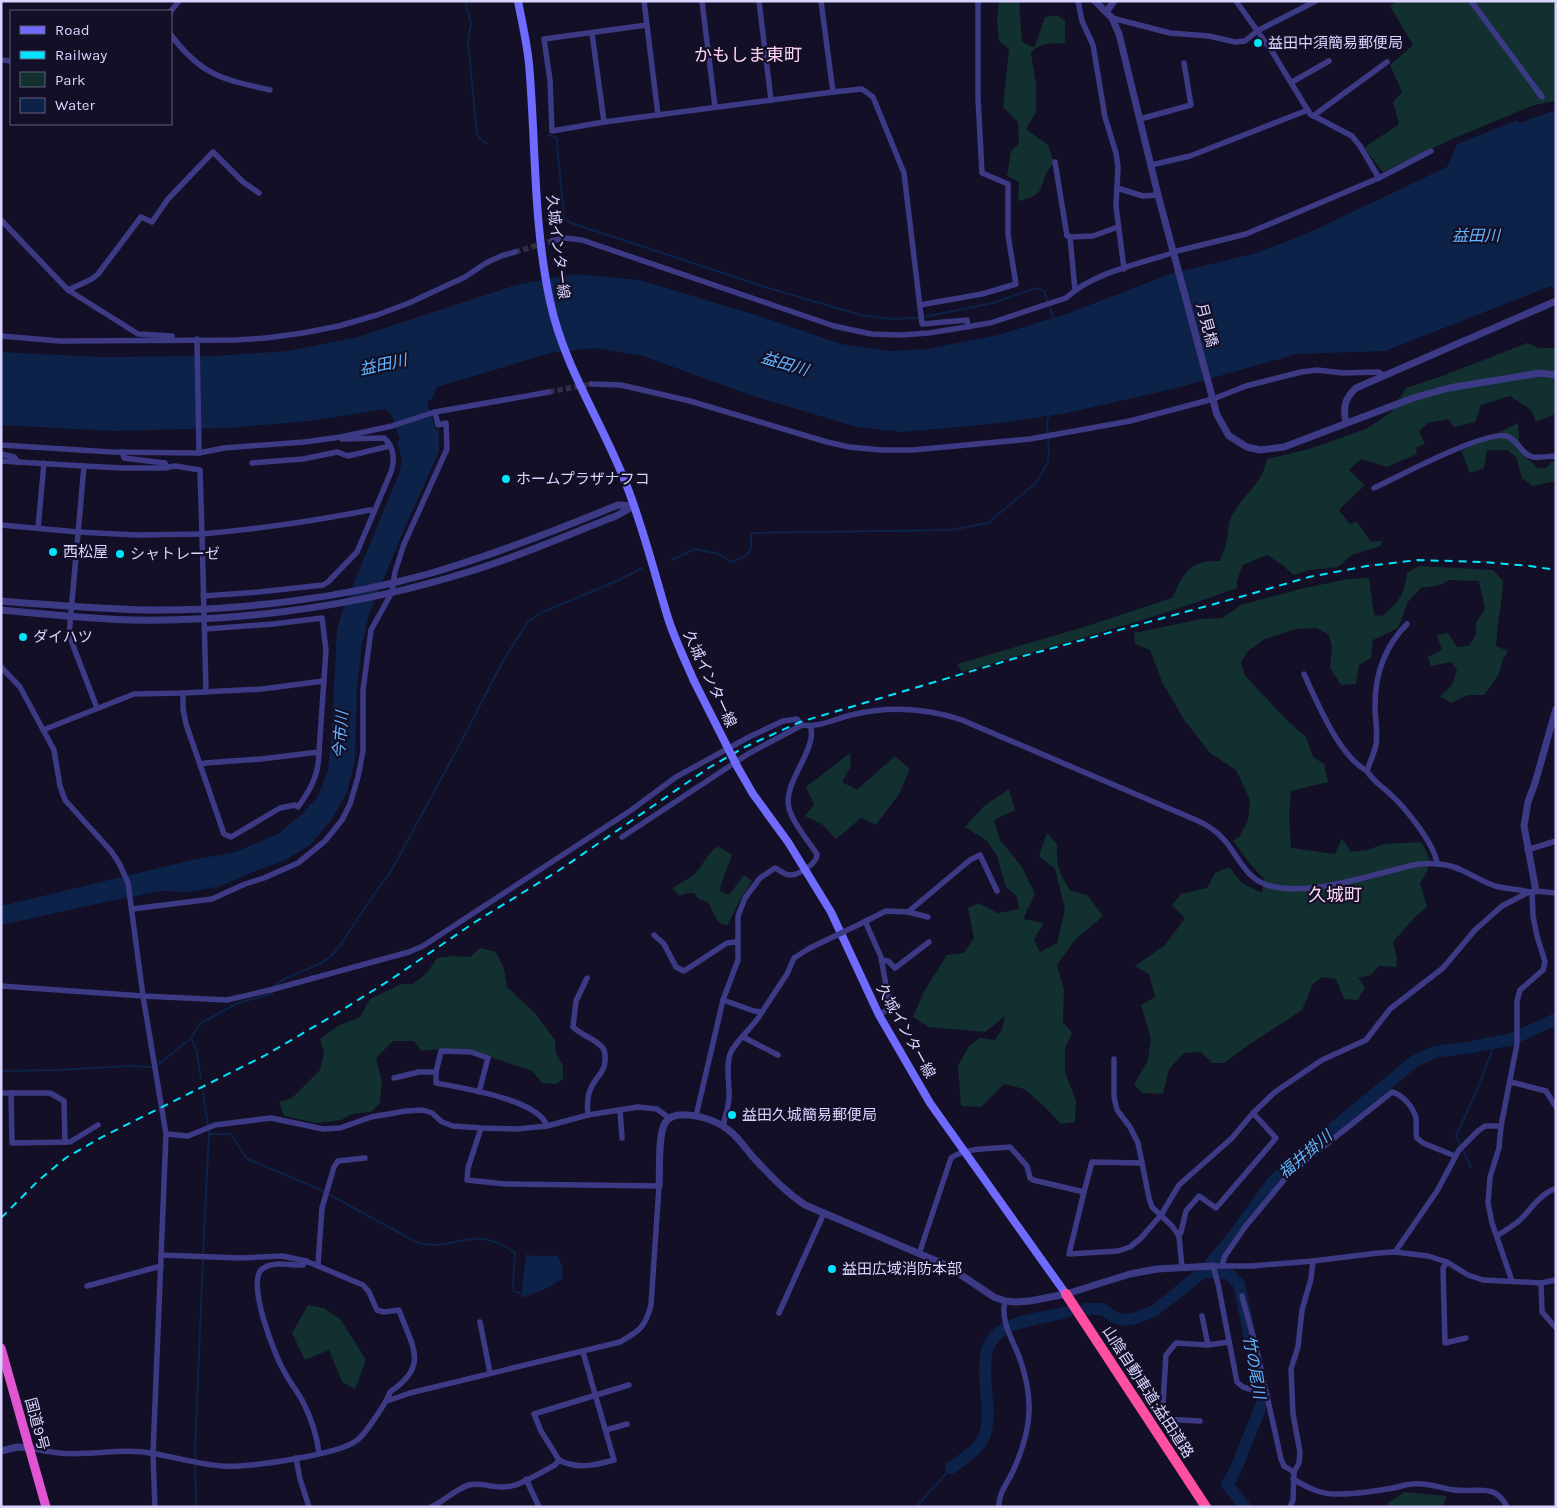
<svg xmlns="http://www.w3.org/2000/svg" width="1557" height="1508" font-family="Karla,'Noto Sans JP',sans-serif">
<rect width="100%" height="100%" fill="#130f26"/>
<g fill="#12302f">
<path d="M999 1H1019L1022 42 1033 47 1035 46 1045 17 1057 15 1065 21V43C1052 44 1039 42 1031 53L1036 84V112L1026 129 1048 145 1054 163C1035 182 1052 194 1018 201L1019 182 1007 176 1011 151 1019 143 1018 122 1003 107 1009 49 999 41 997 21Z"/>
<polygon points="1397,1 1556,1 1556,101 1534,105 1450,140 1383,172 1364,148 1399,124 1393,102 1402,92 1390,65 1413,45 1390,6"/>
<path d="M1527 343 1539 348H1556V414L1536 422 1531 410 1510 396 1481 405 1475 422 1454 427 1448 419 1428 423 1419 431 1425 444 1416 448 1417 454 1387 467 1361 459 1349 470 1365 485 1339 510 1350 524 1357 522 1371 542 1382 541 1381 546 1352 555 1338 567 1310 570 1294 575 1281 564 1267 555 1243 565 1237 580V588C1147 621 1054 646 962 672L957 664 1084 627 1172 598C1185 573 1187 560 1220 561 1222 555 1225 549 1226 543 1230 531 1226 523 1234 512 1246 492 1262 484 1267 459L1309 449 1366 429 1391 412 1406 388 1445 375Z"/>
<polygon points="1518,423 1520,452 1538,468 1546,468 1551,462 1556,461 1556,481 1533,486 1522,478 1516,457 1507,450 1487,450 1484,468 1470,473 1461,451"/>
<path d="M1419 566 1493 570 1503 581C1502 603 1497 624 1496 646L1508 651 1503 659 1499 674 1484 695H1468L1451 703 1440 696 1452 685 1457 670 1451 662 1431 666 1428 657 1442 650 1437 635 1448 633 1457 647 1469 646 1476 634V623L1485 609 1479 581 1449 580 1440 585 1421 588 1408 602 1398 628 1373 640 1371 658 1359 665 1356 684 1341 685 1330 668 1332 647 1329 635 1317 628 1296 629 1265 639 1248 651 1241 662 1245 676 1286 719 1306 737 1313 757 1324 764 1328 782 1291 791 1289 815 1291 848 1335 854 1342 838 1351 852 1367 850 1384 844 1421 842C1432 859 1432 866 1420 883L1427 907 1416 916 1393 942 1397 958 1396 967 1379 966 1371 975 1358 978 1365 987 1358 1000 1344 999 1336 979 1322 977 1313 984 1302 1010 1247 1046 1224 1063H1212L1201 1052 1184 1053 1169 1069 1163 1094 1142 1093 1134 1084 1148 1060 1151 1039 1141 1005 1155 997 1149 974 1135 966 1165 945 1185 918 1172 905 1181 894 1207 888 1215 873 1229 867 1242 883 1262 893 1264 879 1250 864 1233 841 1240 836 1248 820 1250 800 1236 770 1210 753 1185 721 1163 684 1150 650 1135 644 1134 633 1201 619 1222 618 1241 605 1300 589 1348 579 1369 578 1374 615 1382 616C1399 602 1405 594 1407 573Z"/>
<polygon points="850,753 851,766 842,782 857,790 895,756 910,769 899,794 876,825 861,818 836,839 823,825 805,816 814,804 806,787"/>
<path d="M1009 789 1015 810 994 820 1000 840 1022 867 1035 894 1023 919 1044 923 1034 939 1040 952 1057 943 1065 909 1055 869 1039 856 1047 833 1057 844C1056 865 1059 874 1071 891L1087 895 1103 916 1074 941 1057 965 1064 990 1063 1022 1072 1033 1065 1048V1072L1076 1101 1075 1122 1061 1124 1044 1106 1024 1089 1004 1084 981 1107 961 1106 958 1066 969 1046 980 1038 995 1040 1002 1029 1005 1016 985 1032 929 1027 913 1017 923 993 947 955 964 953 974 938 968 908 978 903 998 913 1019 909 1017 897 1006 887 997 856 987 841 965 827 984 806Z"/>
<path d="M719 847 732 855 719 890 729 895 744 875 752 881 741 898 727 926 718 922 708 902 699 899 694 893H687L680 896 672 889C681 882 691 879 698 870 704 863 707 855 715 848Z"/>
<polygon points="480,948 496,952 504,969 507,987 535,1013 555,1040 556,1053 563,1066 563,1079 556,1084 542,1083 532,1071 472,1051 439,1049 421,1051 414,1041 393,1041 376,1058 382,1081 380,1103 371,1112 353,1114 341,1120 317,1123 284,1116 279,1102 292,1098 320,1070 324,1053 320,1039 338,1026 360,1017 370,999 401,984 413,984 427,973 437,958 452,956 470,957"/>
<polygon points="308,1305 324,1308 341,1320 366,1360 355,1389 342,1382 329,1350 305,1360 292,1333"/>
<polygon points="1405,1492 1447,1496 1442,1507 1386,1507 1389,1502"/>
</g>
<g fill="#0c2248">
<polygon points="1556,110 1556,287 1553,288 1551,286 1385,351 1297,354 1181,387 1067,413 1002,423 902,432 857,427 753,396 643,356 594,348 551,353 437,387 432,399 427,402 436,430 439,430 439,451 401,537 369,614 362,644 357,686 355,760 347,792 332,819 310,845 284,861 250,873 221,886 190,892 161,891 115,900 1,925 1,906 192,860 235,852 278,834 303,813 318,796 328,769 331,743 337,629 342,612 400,471 402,459 397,442 400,440 392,416 386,409 310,421 229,428 113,431 1,425 1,352 101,357 215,356 288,351 357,337 516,285 575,274 640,280 759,316 841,344 891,351 927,349 998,335 1069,313 1170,274 1256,253 1306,234 1447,167 1457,144 1517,120 1519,123"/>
<path d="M526 1254C536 1258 547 1254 558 1256 562 1264 564 1270 562 1279L548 1288 521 1298Z"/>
</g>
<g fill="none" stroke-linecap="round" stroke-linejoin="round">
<g stroke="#0c2248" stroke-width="2">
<polyline points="465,1 471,24 468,42 477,134 482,141 487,143"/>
<polyline points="548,135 556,137 557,143 564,218 571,223 765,287 861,315 889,319 919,318"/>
<polyline points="924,317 993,303 1036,288 1044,291 1054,319"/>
<path d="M672 560 695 549 719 554 732 562C751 555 752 552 751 533L951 530 988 523 1036 483 1048 462 1049 451 1047 423 1049 414"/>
<path d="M273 987C283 975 320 969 334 953 341 945 346 936 352 927 364 909 376 890 390 873L460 744 504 659 528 622 541 613 619 580 642 568"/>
<polyline points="191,1038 196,1049 201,1078"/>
<polyline points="1,1071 57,1070 130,1066 152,1067 159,1064 191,1038 201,1023 238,1003 272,994 272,991"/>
<polyline points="203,1092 209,1133 203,1255"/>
<path d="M209 1134H231L244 1155 248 1159 319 1189 418 1243C458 1252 472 1222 515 1253L513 1286 514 1292 521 1293"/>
<polyline points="1471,1167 1456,1136 1477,1090 1495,1043"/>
<polyline points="196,1507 195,1450 203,1259"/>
<polyline points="916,1507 951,1468"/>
</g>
<g stroke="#0c2248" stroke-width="12">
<polyline points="1203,1272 1228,1273 1239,1284 1263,1401 1235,1471 1227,1484 1245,1507"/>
<polyline points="1085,1309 1103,1309 1115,1318 1124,1320 1136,1318 1154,1311 1203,1272 1228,1243 1274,1180 1338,1124 1415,1061 1435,1052 1472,1047 1512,1039 1556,1019"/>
<path d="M951 1468C962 1459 978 1451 984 1437 997 1406 969 1353 1001 1331 1015 1321 1050 1316 1067 1312"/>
</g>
<g stroke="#312d47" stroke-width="5.5" stroke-dasharray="5.5 3" stroke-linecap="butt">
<polyline points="515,252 552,241"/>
<polyline points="549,392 591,384"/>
</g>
<g stroke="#3d3a85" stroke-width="5.5">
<polyline points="644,1 658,115"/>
<polyline points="702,1 715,107"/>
<polyline points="759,1 771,100"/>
<polyline points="1078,1 1082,21 1093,45 1105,117 1116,153 1118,167 1116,206 1124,269"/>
<polyline points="1236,1 1273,53 1310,114 1352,136 1360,146 1379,178"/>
<polyline points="1471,1 1542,97"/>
<polyline points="171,11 179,1"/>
<polyline points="1112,18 1170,33 1209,36 1235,42 1245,41 1257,31 1316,1"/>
<polyline points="647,25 544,39 550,80 552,131 604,122 833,92 821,1"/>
<polyline points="592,33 604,122"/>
<path d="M171 35C202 76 222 79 270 90"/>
<polyline points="1,60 11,61"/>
<polyline points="1292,82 1329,61"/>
<polyline points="833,92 862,89 873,97 904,173 922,324 967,320 968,327"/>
<polyline points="1313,116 1387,62"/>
<polyline points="1140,119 1191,105 1184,63"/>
<polyline points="1055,162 1067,236 1070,237"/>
<polyline points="1151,165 1190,156 1308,110"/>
<polyline points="1117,188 1143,196 1158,195"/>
<polyline points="1,220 68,290 138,334 172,336"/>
<path d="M552 241 564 238 582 240 834 326 871 334 900 335 929 333 990 323 1066 298C1093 273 1135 265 1169 254"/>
<polyline points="1177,251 1246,234 1379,178 1431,151"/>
<polyline points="68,290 92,279 98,274 141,217 152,222 168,199 213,152 243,182 259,193"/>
<polyline points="1075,290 1070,237 1093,236 1118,227"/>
<polyline points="920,305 982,294 1016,284 1008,235 1008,184 982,173 978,98 978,1"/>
<polyline points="1,336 60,341 235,340 266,338 303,333 339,326 377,315 409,303 465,277 486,263 501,256 515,252"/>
<polyline points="591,384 621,385 690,401 827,442 849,447 881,450 913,450 1030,439 1130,421 1213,399 1246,386 1301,372 1317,370 1343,373 1379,372 1384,375"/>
<polyline points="1,445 111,452 199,453 197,339"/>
<polyline points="122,452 124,458 165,463 167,468"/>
<polyline points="199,453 224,448 304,442 341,437 392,426 435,412 549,392"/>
<polyline points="1,454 14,457 18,462"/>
<polyline points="1,461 84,466 69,635 97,708"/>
<polyline points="252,463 303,459 337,452 348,456 390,446"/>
<path d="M1374 488C1398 477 1483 431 1506 436 1518 439 1521 455 1533 457 1539 458 1549 456 1556 456"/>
<polyline points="1,525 78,532 137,535 202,534 200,470 175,466 162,468 122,468 84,466"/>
<polyline points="38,528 44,463"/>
<path d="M203 596 259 592 323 585 328 582 357 552 391 472C395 461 394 446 384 438L342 439"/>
<path d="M1407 624C1385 646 1375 674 1375 706 1375 718 1378 732 1376 745 1374 753 1370 762 1367 771 1373 781 1380 785 1389 793 1404 806 1435 844 1437 864"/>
<polyline points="1,667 20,687 54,750 60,786 65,800 111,851 119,863 128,883 143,996 166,1134 153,1454 155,1507"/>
<path d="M1304 674C1317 702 1339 756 1367 771"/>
<path d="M206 692 202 534C258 529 314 521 370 510L374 511"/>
<path d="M183 693V709L186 724 224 834 231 837 280 808 295 805 298 807C311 789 319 774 319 752"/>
<polyline points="43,730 134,694 183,693 262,689 324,681"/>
<polyline points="200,765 205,763 261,759 319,752 326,650 322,618 273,624 205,629"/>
<polyline points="622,837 748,754 802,725"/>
<polyline points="1527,850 1556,841"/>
<polyline points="132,909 212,899 245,884 264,878 298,863 325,841 342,820 350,804 358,777 363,751 363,690 371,630 392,592 395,572 404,544 447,449 446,423 438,425 435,412"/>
<polyline points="908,912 928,917"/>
<polyline points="865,921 881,957 890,1008 879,1015"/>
<polyline points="860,924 886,911 908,912 970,860 980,855 997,891"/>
<polyline points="654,935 664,944 676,967 684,971 727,943 737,942"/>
<polyline points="881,960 888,961 895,968 929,942"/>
<path d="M587 978 576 1001 573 1027C582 1036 594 1038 602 1047 605 1050 605 1053 605 1058 606 1072 596 1076 591 1088 587 1096 587 1106 588 1115"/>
<path d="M1 986 143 996 227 1000 274 989 409 952 423 946 630 811 676 777 749 737 783 721 797 719 802 725C818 728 835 719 851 715 888 706 926 708 962 720L1196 820C1208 825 1218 832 1226 842 1239 858 1246 878 1267 885 1305 896 1354 880 1390 871 1400 869 1410 865 1420 864 1433 863 1449 864 1461 870 1473 875 1483 882 1495 886 1506 889 1518 889 1529 892"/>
<polyline points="723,1000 754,1011 762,1012 787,974 794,958 810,948"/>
<polyline points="743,1037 778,1055"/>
<polyline points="1114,1059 1114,1097 1117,1110 1130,1127 1138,1143 1149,1198 1152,1207 1172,1226 1179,1236 1182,1267"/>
<polyline points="436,1072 441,1051 471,1052 488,1058 479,1092"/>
<path d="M394 1078 419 1072H436V1083C461 1088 538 1099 547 1126"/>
<polyline points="1511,1082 1546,1091 1556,1107"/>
<polyline points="1,1093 50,1093 64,1101 65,1142"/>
<polyline points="11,1093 12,1143 70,1142 98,1125"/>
<polyline points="620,1110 622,1138"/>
<path d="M696 1116 723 1000 738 960V916L745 898 760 878 775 868C780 870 784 875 790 875 799 875 818 863 817 854 809 842 792 822 789 808 783 786 809 758 811 738 812 735 811 730 811 727"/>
<path d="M723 1126C725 1117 728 1108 729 1099 730 1086 725 1063 731 1052 738 1038 753 1028 762 1012"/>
<polyline points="166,1134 188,1136 215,1125 271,1118 323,1129 340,1128 371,1117 406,1111 423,1110 432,1113 442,1122 453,1126 481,1128 517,1129 547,1126 588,1115 638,1107 657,1109 669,1118"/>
<polyline points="1084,1192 1092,1162 1142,1163"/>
<polyline points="1179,1236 1181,1232 1186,1211 1199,1196 1216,1208 1276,1138 1253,1113"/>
<path d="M1497 1236C1505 1230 1516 1225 1523 1217 1533 1206 1541 1194 1556 1188"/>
<polyline points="1395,1252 1437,1191 1459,1150 1478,1131 1485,1126 1501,1126"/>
<path d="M919 1254 951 1158C967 1147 991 1149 1010 1147L1027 1166 1030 1178 1033 1180 1084 1192 1069 1254 1118 1251 1130 1247 1141 1238 1161 1215 1179 1185 1232 1138 1253 1113 1275 1092 1322 1060 1366 1040 1390 1009 1443 968 1475 930 1502 906 1529 892 1536 891 1556 893"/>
<path d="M306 1261 303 1265C291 1266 273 1260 262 1269 246 1282 275 1357 285 1373 290 1383 298 1392 303 1402 311 1418 317 1436 319 1453"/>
<polyline points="1447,1262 1443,1268 1445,1343 1466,1338"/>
<polyline points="318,1265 322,1208 334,1167 338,1161 365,1158"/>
<path d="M1222 1265 1225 1256 1245 1227 1289 1174 1392 1092C1403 1095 1413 1107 1416 1118 1417 1124 1415 1131 1417 1138L1423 1143 1455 1156"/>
<polyline points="1512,1281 1492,1223 1488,1203 1490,1177 1499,1148 1501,1126 1517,1044 1517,1001 1520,990 1543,970 1545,962 1537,936 1533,916 1532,892"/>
<polyline points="1541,1283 1542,1312 1556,1328"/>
<polyline points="87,1286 161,1266"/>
<polyline points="1242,1296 1257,1351 1281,1459 1284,1466 1294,1472"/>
<polyline points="779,1313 824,1213"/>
<polyline points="1202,1316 1208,1345"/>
<polyline points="480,1322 490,1373"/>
<polyline points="1266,1394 1243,1387 1237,1382 1218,1284 1213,1266 1252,1266 1313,1261 1378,1253 1395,1252 1428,1256 1447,1262 1468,1275 1483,1280 1541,1283 1556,1280"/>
<path d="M387 1401 410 1393 620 1342C639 1331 645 1328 651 1305L659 1186 505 1184 467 1180 468 1168 481 1128"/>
<polyline points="1200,1421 1162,1419 1166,1355 1176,1343 1208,1345 1229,1342"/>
<polyline points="606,1430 627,1424"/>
<path d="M29 1448C39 1450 49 1452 59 1453 87 1456 115 1449 143 1452 169 1455 195 1464 222 1466 246 1468 337 1455 356 1441 364 1436 387 1402 390 1392 430 1365 412 1347 399 1310L384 1312 377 1310 369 1292 363 1285 306 1261 282 1256 240 1258 161 1255"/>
<polyline points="296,1458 300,1479 309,1507"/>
<path d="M559 1460C577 1470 596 1465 614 1460L583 1352"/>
<polyline points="526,1479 539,1507"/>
<path d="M1293 1479C1305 1486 1317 1493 1332 1494 1352 1495 1374 1491 1393 1488 1399 1487 1406 1484 1412 1484 1427 1482 1439 1488 1454 1490 1476 1493 1495 1482 1507 1507"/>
<path d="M431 1507C445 1501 455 1489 469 1485 480 1482 493 1488 504 1487 519 1487 541 1472 555 1465L559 1460 541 1431 534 1414 629 1385"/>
<path d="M999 1507C998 1494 1008 1482 1013 1471 1022 1452 1030 1426 1029 1405 1029 1389 1025 1374 1020 1359 1013 1340 1000 1322 1005 1301"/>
<polyline points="1290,1507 1293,1500 1294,1472 1299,1463 1300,1452 1293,1414 1291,1369 1298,1347 1302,1310 1311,1279 1313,1261"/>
</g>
<g stroke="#3d3a85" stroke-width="7">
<polyline points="1095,1 1112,18 1119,34 1158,195 1217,415 1229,436 1247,447 1260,450 1284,447 1413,398 1449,388 1540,373 1556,375"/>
<polyline points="1107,11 1114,1"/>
<path d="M1346 423C1343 408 1344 399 1356 388L1556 301"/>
<path d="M1 601C50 605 99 609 148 610 238 611 342 598 428 574 491 556 552 532 613 507L618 505 633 506"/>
<path d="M1 610C45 614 89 619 133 620 243 622 362 605 468 572 518 557 567 535 616 516L634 506"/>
<polyline points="1536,891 1524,826 1528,802 1535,783 1556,709"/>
<path d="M659 1186C660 1170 658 1139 664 1125 672 1106 710 1118 723 1126 735 1133 743 1145 752 1156 769 1174 784 1191 805 1205L946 1265 994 1297 1005 1301 1015 1302 1030 1301 1066 1294 1130 1274 1157 1269 1213 1266"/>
<polyline points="1,1451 17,1447 29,1448"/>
</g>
<g stroke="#6f6bff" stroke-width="8">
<path d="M518 1C522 22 527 43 529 64 536 143 533 223 550 301 564 368 604 425 628 489 644 531 655 575 668 618 675 640 685 660 694 681"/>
<polyline points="738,768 753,794 788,842 831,912 879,1015 930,1103 1066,1294"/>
</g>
<polyline stroke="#e055d1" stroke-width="9" points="1,1348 46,1507"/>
<polyline stroke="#ff4fa3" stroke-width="10" points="1066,1294 1206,1507"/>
<polyline stroke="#00e5ff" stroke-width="2" stroke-dasharray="8 6" stroke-linecap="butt" points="1,1218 39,1180 67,1157 104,1136 264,1056 329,1018 390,980 475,922 558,871 710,767 745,747 800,722 1009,660 1240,597 1309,577 1367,566 1418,560 1483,562 1530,566 1556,570"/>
<polyline stroke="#3d3a85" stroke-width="5.5" points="810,948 860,924"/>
<polyline stroke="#6f6bff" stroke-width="8" points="694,681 738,768"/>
</g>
<g fill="#00e5ff" stroke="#130f26" stroke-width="2">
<circle cx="1258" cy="43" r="5"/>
<circle cx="506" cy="479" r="5"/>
<circle cx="53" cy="552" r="5"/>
<circle cx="120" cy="554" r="5"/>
<circle cx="23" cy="637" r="5"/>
<circle cx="732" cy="1115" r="5"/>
<circle cx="832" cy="1269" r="5"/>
</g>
<g text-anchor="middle" stroke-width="4.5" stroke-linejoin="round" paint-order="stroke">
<g font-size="15" fill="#d9d4ff" stroke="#130f26" text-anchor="start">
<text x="1268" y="48">益田中須簡易郵便局</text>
<text x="516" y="484">ホームプラザナフコ</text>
<text x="63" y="557">西松屋</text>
<text x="130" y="559">シャトレーゼ</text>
<text x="33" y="642">ダイハツ</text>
<text x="742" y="1120">益田久城簡易郵便局</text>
<text x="842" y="1274">益田広域消防本部</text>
</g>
<g font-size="15" fill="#d9d4ff" stroke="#130f26">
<text transform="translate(558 247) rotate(83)" y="5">久城インター線</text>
<text transform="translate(1207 325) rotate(75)" y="5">月見橋</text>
<text transform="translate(710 679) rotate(65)" y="5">久城インター線</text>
<text transform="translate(906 1031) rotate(61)" y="5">久城インター線</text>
<text transform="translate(1148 1392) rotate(57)" y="5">山陰自動車道;益田道路</text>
<text transform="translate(37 1424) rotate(75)" y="5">国道9号</text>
</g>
<g font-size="16" font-style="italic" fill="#62b6ff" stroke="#130f26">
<text x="1476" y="241">益田川</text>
<text transform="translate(785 363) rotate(17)" y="6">益田川</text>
<text transform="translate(383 364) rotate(-12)" y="6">益田川</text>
<text transform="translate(340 735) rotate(-86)" y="6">今市川</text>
<text transform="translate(1305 1154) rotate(-40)" y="6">福井掛川</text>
<text transform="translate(1255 1367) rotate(80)" y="6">竹の尾川</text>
</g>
<g font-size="18" fill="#ffd6f0" stroke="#130f26">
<text x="748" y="61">かもしま東町</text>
<text x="1335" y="901">久城町</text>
</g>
</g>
<rect width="1557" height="1508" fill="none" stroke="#d9d4ff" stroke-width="5"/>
<rect x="10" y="10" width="162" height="115" fill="#130f26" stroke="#625e7d"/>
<rect x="20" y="26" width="25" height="8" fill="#6f6bff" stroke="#625e7d"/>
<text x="55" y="35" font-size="15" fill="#d9d4ff">Road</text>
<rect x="20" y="51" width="25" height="8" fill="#00e5ff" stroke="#625e7d"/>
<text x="55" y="60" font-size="15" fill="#d9d4ff">Railway</text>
<rect x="20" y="72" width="25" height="15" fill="#12302f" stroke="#625e7d"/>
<text x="55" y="85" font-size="15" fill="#d9d4ff">Park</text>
<rect x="20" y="98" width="25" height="15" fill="#0c2248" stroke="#625e7d"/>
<text x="55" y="110" font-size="15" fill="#d9d4ff">Water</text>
</svg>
